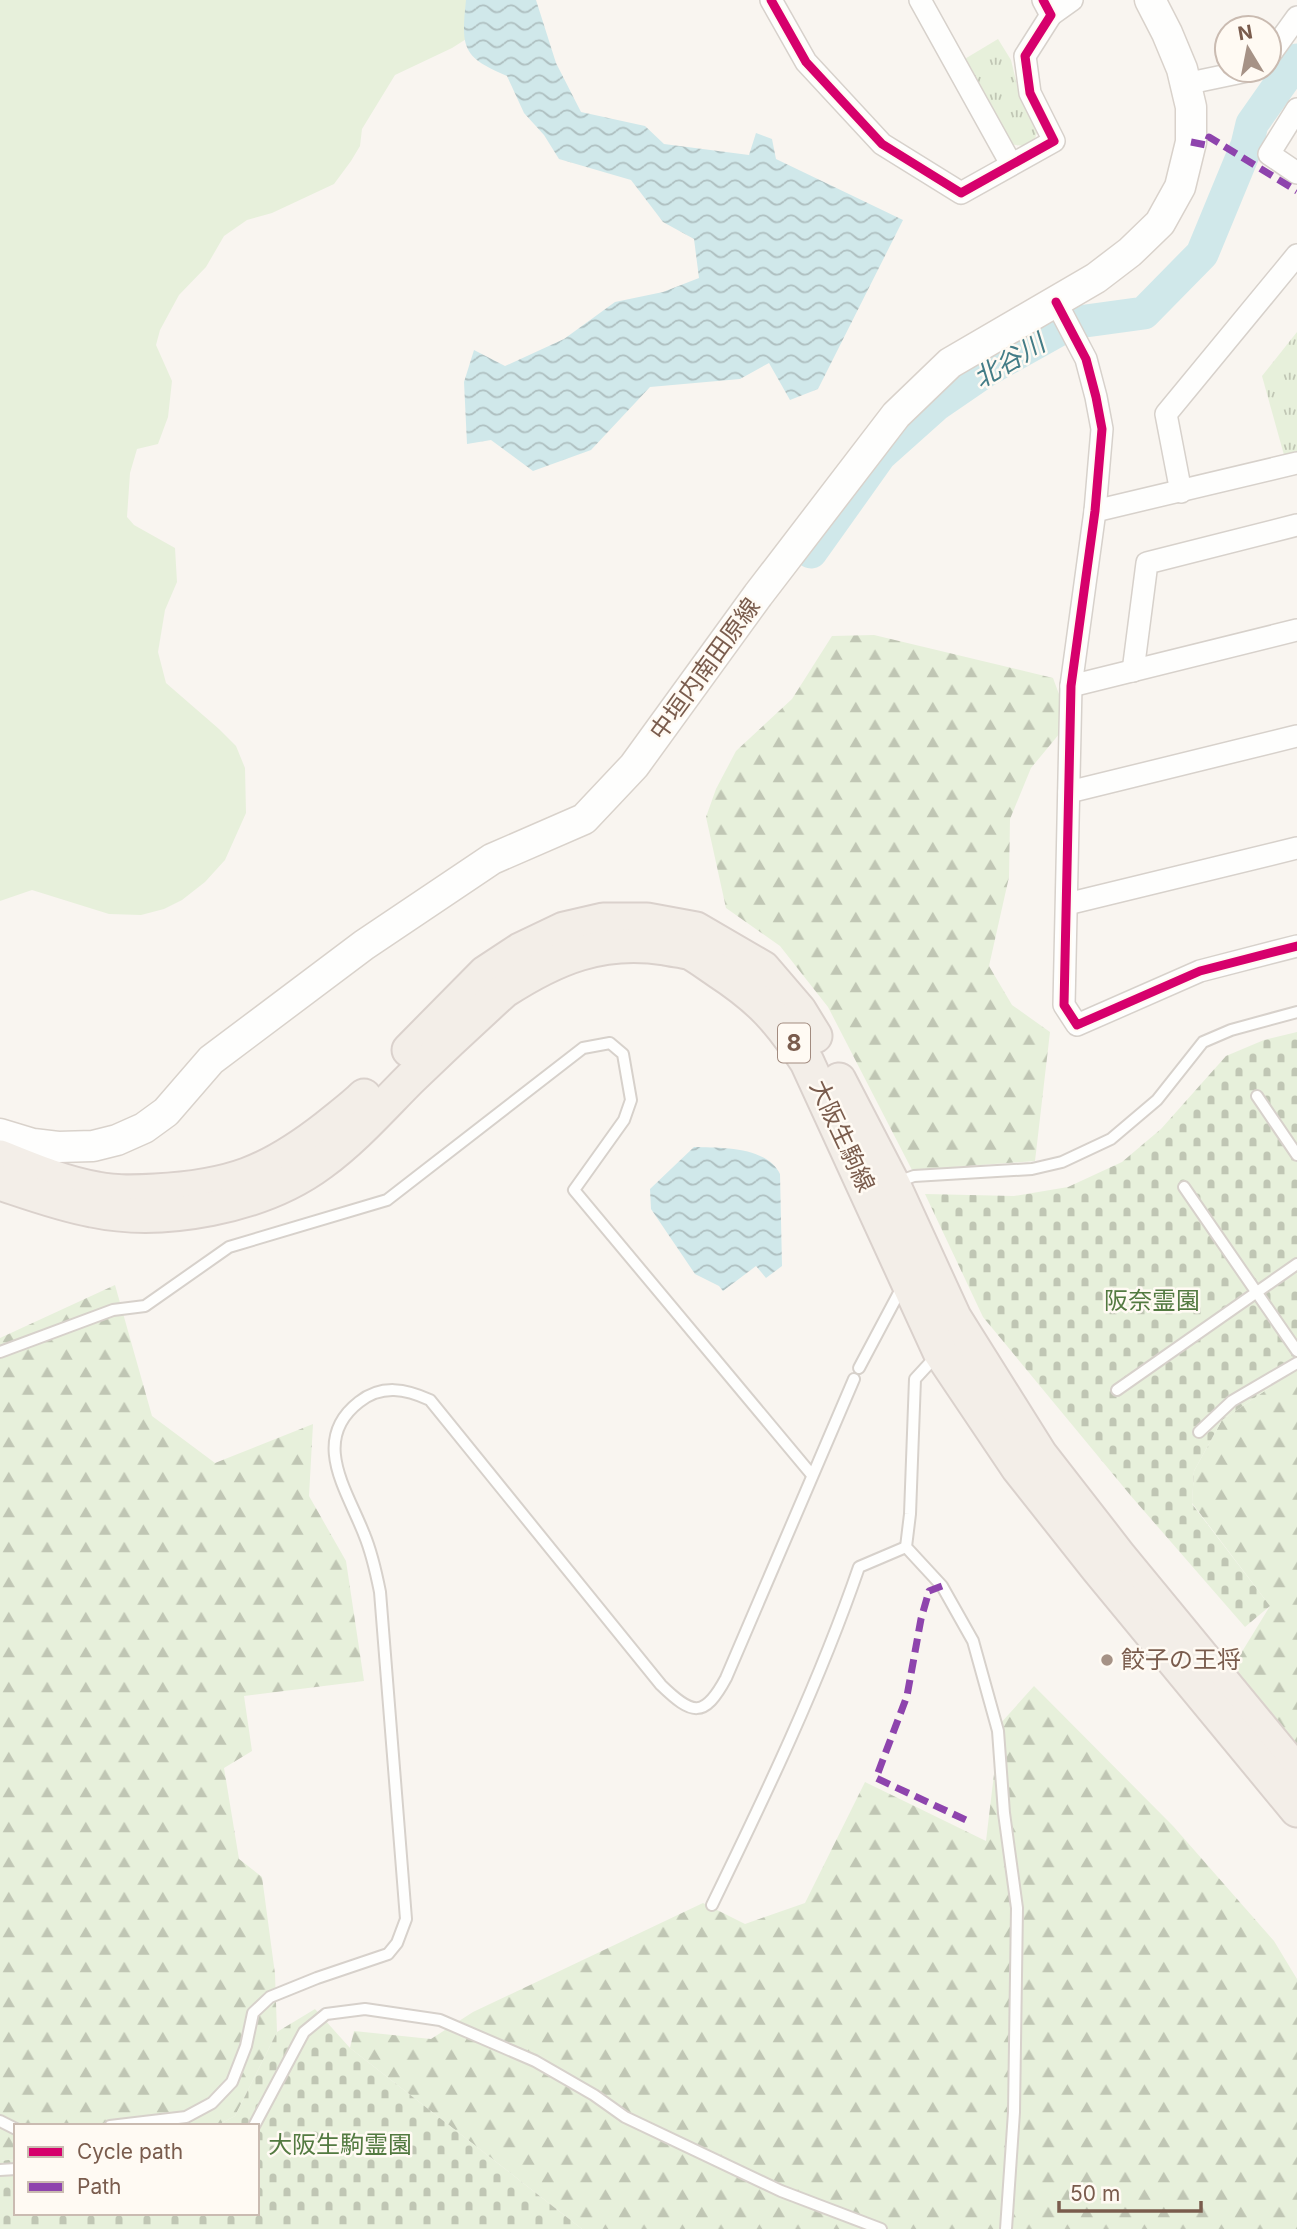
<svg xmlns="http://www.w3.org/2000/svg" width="1297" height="2229" font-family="Inter,'Noto Sans JP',sans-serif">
<defs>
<pattern id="forest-firs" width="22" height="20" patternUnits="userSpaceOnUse" patternTransform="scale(1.75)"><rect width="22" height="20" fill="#e7f0db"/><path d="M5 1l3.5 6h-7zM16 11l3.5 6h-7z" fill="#c0c6b4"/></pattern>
<pattern id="cemetery-stones" width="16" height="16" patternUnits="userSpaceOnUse" patternTransform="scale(1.75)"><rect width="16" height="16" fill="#e7f0db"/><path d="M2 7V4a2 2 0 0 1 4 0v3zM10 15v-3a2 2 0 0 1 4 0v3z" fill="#c0c6b4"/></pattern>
<pattern id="park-tufts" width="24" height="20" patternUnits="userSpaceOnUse" patternTransform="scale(1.75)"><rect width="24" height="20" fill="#e7f0db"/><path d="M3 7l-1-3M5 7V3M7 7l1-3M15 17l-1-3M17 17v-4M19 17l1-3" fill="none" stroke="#c0c6b4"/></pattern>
<pattern id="water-waves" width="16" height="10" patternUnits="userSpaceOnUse" patternTransform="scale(1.75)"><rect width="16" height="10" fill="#d0e8ea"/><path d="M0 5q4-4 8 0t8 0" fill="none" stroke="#aebfc0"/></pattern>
</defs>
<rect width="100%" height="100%" fill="#f9f5f0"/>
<polygon fill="#e7f0db" points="0,0 528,0 452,48 395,75 362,129 360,146 351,161 334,184 272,213 247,220 224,236 206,267 179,295 160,330 156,345 172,381 168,417 158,444 137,449 130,473 127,517 134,525 175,548 177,582 165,610 158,652 166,683 219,729 236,746 245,768 246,813 225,860 205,882 182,900 164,909 141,915 109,914 32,890 0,901"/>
<g fill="url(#forest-firs)">
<polygon points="874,635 1053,678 1063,705 1060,733 1031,768 1010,819 1009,877 989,966 1012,1005 1050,1032 1035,1161 912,1170 828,1007 780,946 726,908 706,817 716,789 736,751 792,699 832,636"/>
<polygon points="115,1285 152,1416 215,1463 313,1424 309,1496 346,1561 364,1681 244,1696 252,1751 224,1768 239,1859 262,1877 275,1974 277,2032 235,2116 216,2126 16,2126 16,2159 0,2161 0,1338"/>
<polygon points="1297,1369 1297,1746 1232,1668 1270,1606 1192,1503 1194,1471 1222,1420"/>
<polygon points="1034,1686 1173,1826 1274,1941 1297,1979 1297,2229 582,2229 350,2048 354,2031 431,2039 473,2012 703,1903 745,1924 805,1903 865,1782 986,1841 1000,1724"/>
</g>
<g fill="url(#cemetery-stones)">
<polygon points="1297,1032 1297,1369 1222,1420 1194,1471 1192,1504 1270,1606 1245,1627 1131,1496 983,1317 925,1194 1014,1196 1068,1187 1122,1162 1161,1129 1226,1056 1264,1040"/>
<polygon points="315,2009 350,2048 582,2229 0,2229 0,2161 16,2159 16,2213 257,2213 257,2126 216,2126 235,2116 277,2032"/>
</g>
<g fill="url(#park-tufts)">
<polygon points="998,39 1011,60 1018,89 1037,132 1034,142 1025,146 1009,144 963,60"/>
<polygon points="1297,332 1297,451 1284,455 1262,376"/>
</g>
<g fill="url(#water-waves)">
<path d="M466 0H536L556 63 581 112 645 126 664 144 749 155 756 133 772 139 776 159 903 220 818 389 790 400 769 363 740 379 650 387 591 450 533 471 491 440 467 444 464 382 474 350 505 366 564 339 615 302 663 292 699 278 694 239 663 222 631 180 559 159 544 135 524 113 507 76C462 57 461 48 466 0Z"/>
<path d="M694 1147C721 1148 766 1146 780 1174L782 1266 766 1278 756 1266 723 1291 719 1286 695 1274 651 1209 650 1189Z"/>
</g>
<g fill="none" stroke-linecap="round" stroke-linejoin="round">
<polyline stroke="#d0e8ea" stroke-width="33" points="811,552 880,455 936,405 987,370 1071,323 1144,313 1202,254 1247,145 1252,124 1297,60"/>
<g stroke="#d7d1cb" stroke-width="14">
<g id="lane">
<polyline points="1257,1096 1297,1155"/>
<polyline points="897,1182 914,1176 1032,1169 1062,1162 1111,1139 1157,1100 1203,1042 1231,1030 1297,1012"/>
<polyline points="1184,1187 1297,1351"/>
<polyline points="0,1352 113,1310 145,1306 229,1247 387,1200 583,1048 610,1043 623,1054 631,1100 624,1120 574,1190 812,1475"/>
<polyline points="938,1354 915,1379 910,1514 906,1547 942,1586 973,1641 998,1731 1004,1813 1017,1908 1014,2112 1006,2229"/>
<polyline points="859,1368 902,1287"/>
<polyline points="1117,1390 1297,1264"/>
<polyline points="1199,1432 1232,1401 1297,1363"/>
<path d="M712 1905C766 1794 819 1683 859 1567L906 1547"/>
<polyline points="0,2121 16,2129"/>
<path d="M110 2126 186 2117 212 2103 232 2082 246 2046 253 2013 270 1997 317 1978 388 1954 397 1943 406 1919 380 1592C376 1572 372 1553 364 1534 347 1490 310 1440 359 1402 382 1384 406 1389 430 1400L661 1685C692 1715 704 1719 726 1678L854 1379"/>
<polyline points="254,2126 304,2032 326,2014 365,2009 440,2020 535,2061 594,2095 625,2117 781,2191 881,2229"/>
<polyline points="0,2170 16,2169"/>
</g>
</g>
<g stroke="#d7d1cb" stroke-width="24">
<g id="street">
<polyline points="771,0 806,62 882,144 961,193 1054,141 1030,93 1025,56 1051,15 1043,0"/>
<polyline points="920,0 1011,164"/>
<polyline points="1051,15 1072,0"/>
<polyline points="1269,56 1297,17"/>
<polyline points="1185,84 1252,70"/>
<polyline points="1297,109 1269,154 1297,173"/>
<polyline points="1056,302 1086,359 1096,397 1102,429 1095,511 1071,686 1064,1005 1077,1025 1200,971 1297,946"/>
<polyline points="1181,492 1166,414 1297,255"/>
<polyline points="1095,511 1297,463"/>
<polyline points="1133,671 1147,563 1297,525"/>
<polyline points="1071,686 1297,630"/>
<polyline points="1069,792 1297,736"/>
<polyline points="1067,904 1297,848"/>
</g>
</g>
<g stroke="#d9d2cb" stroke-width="33">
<polyline id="secondary" points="0,1134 33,1144 58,1147 93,1146 117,1140 144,1128 166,1112 211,1060 364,945 492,859 584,819 634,766 758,595 896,415 950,363 1096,278 1130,252 1160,223 1180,187 1191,142 1191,107 1182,69 1167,33 1150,0"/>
</g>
<g stroke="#dad1cc" stroke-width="37">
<g id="primary">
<polyline points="409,1050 485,973 520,950 564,929 603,920 647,920 696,929 763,968 799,1010 815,1036"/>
<polyline points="839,1080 893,1184 954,1317 1040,1454 1120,1557 1297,1772"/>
<path d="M0 1157C32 1170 63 1183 97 1189 116 1193 136 1192 155 1191 230 1187 268 1173 327 1127 339 1117 353 1107 364 1096"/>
<path d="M0 1183C30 1193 60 1204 92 1210 163 1225 262 1207 321 1163 354 1139 382 1107 410 1079 441 1049 472 1020 504 991 555 958 602 938 665 948 673 950 683 950 691 953 700 958 709 965 718 971 761 999 779 1020 807 1062L940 1352 1018 1468 1098 1569 1297 1810"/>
</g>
</g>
<use href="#lane" stroke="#fefefd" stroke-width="10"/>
<use href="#street" stroke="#fefefd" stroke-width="21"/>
<use href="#secondary" stroke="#fefefd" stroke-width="30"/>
<use href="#primary" stroke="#f3eee8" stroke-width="33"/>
<g stroke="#8e44ad" stroke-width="7" stroke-dasharray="14 7" stroke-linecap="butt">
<polyline points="1191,142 1206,145 1209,137 1297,191"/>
<polyline points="942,1586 929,1591 921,1619 907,1696 876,1778 966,1820"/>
</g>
<g stroke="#fffaf3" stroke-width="13">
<g id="cycleway">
<polyline points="771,0 806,62 882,144 961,193 1054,141 1030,93 1025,56 1051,15 1043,0"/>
<polyline points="1056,302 1086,359 1096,397 1102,429 1095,511 1071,686 1064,1005 1077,1025 1200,971 1297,946"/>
</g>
</g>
<use href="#cycleway" stroke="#d6006c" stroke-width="9"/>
</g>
<circle fill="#a69286" stroke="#fffaf3" stroke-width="2.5" cx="1107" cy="1660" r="7"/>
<g text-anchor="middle" stroke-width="5" stroke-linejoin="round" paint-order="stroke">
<rect fill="#fffaf3" stroke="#a28b7f" stroke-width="2" x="778" y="1023.5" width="32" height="39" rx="5"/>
<g font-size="23" font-weight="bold" fill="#7a5c4d">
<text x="794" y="1051">8</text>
</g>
<g font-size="24" fill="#7a5c4d" stroke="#fffaf3">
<text transform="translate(705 669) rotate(-54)" y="8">中垣内南田原線</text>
<text transform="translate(842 1136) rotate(65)" y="8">大阪生駒線</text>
</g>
<g font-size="24" fill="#537a41" stroke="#fffaf3">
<text x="1152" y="1309">阪奈霊園</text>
<text x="340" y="2153">大阪生駒霊園</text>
</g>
<g font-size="24" fill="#7a5c4d" stroke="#fffaf3" text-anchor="start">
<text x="1121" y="1668">餃子の王将</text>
</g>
<g font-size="26" font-style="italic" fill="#437c86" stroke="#fffaf3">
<text transform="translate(1009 361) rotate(-31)" y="9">北谷川</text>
</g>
</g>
<rect x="14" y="2124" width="245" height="91" fill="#fffaf3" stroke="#cabbb1" stroke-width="2"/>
<rect x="28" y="2147" width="35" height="10" fill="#d6006c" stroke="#cabbb1" stroke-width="2"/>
<text x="77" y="2159" font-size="21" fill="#7a5c4d">Cycle path</text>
<rect x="28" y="2182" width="35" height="10" fill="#8e44ad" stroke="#cabbb1" stroke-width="2"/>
<text x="77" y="2194" font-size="21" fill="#7a5c4d">Path</text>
<g transform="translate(1248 49) rotate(350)"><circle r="33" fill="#fffaf3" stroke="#cabbb1" stroke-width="2"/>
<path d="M0-5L12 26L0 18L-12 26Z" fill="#a69286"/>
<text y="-10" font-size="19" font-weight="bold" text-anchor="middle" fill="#7a5c4d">N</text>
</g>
<path d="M1059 2201v10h142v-10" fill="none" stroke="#7a5c4d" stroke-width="3.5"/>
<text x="1070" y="2201" font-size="21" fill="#7a5c4d" stroke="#fffaf3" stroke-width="5" paint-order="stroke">50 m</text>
</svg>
